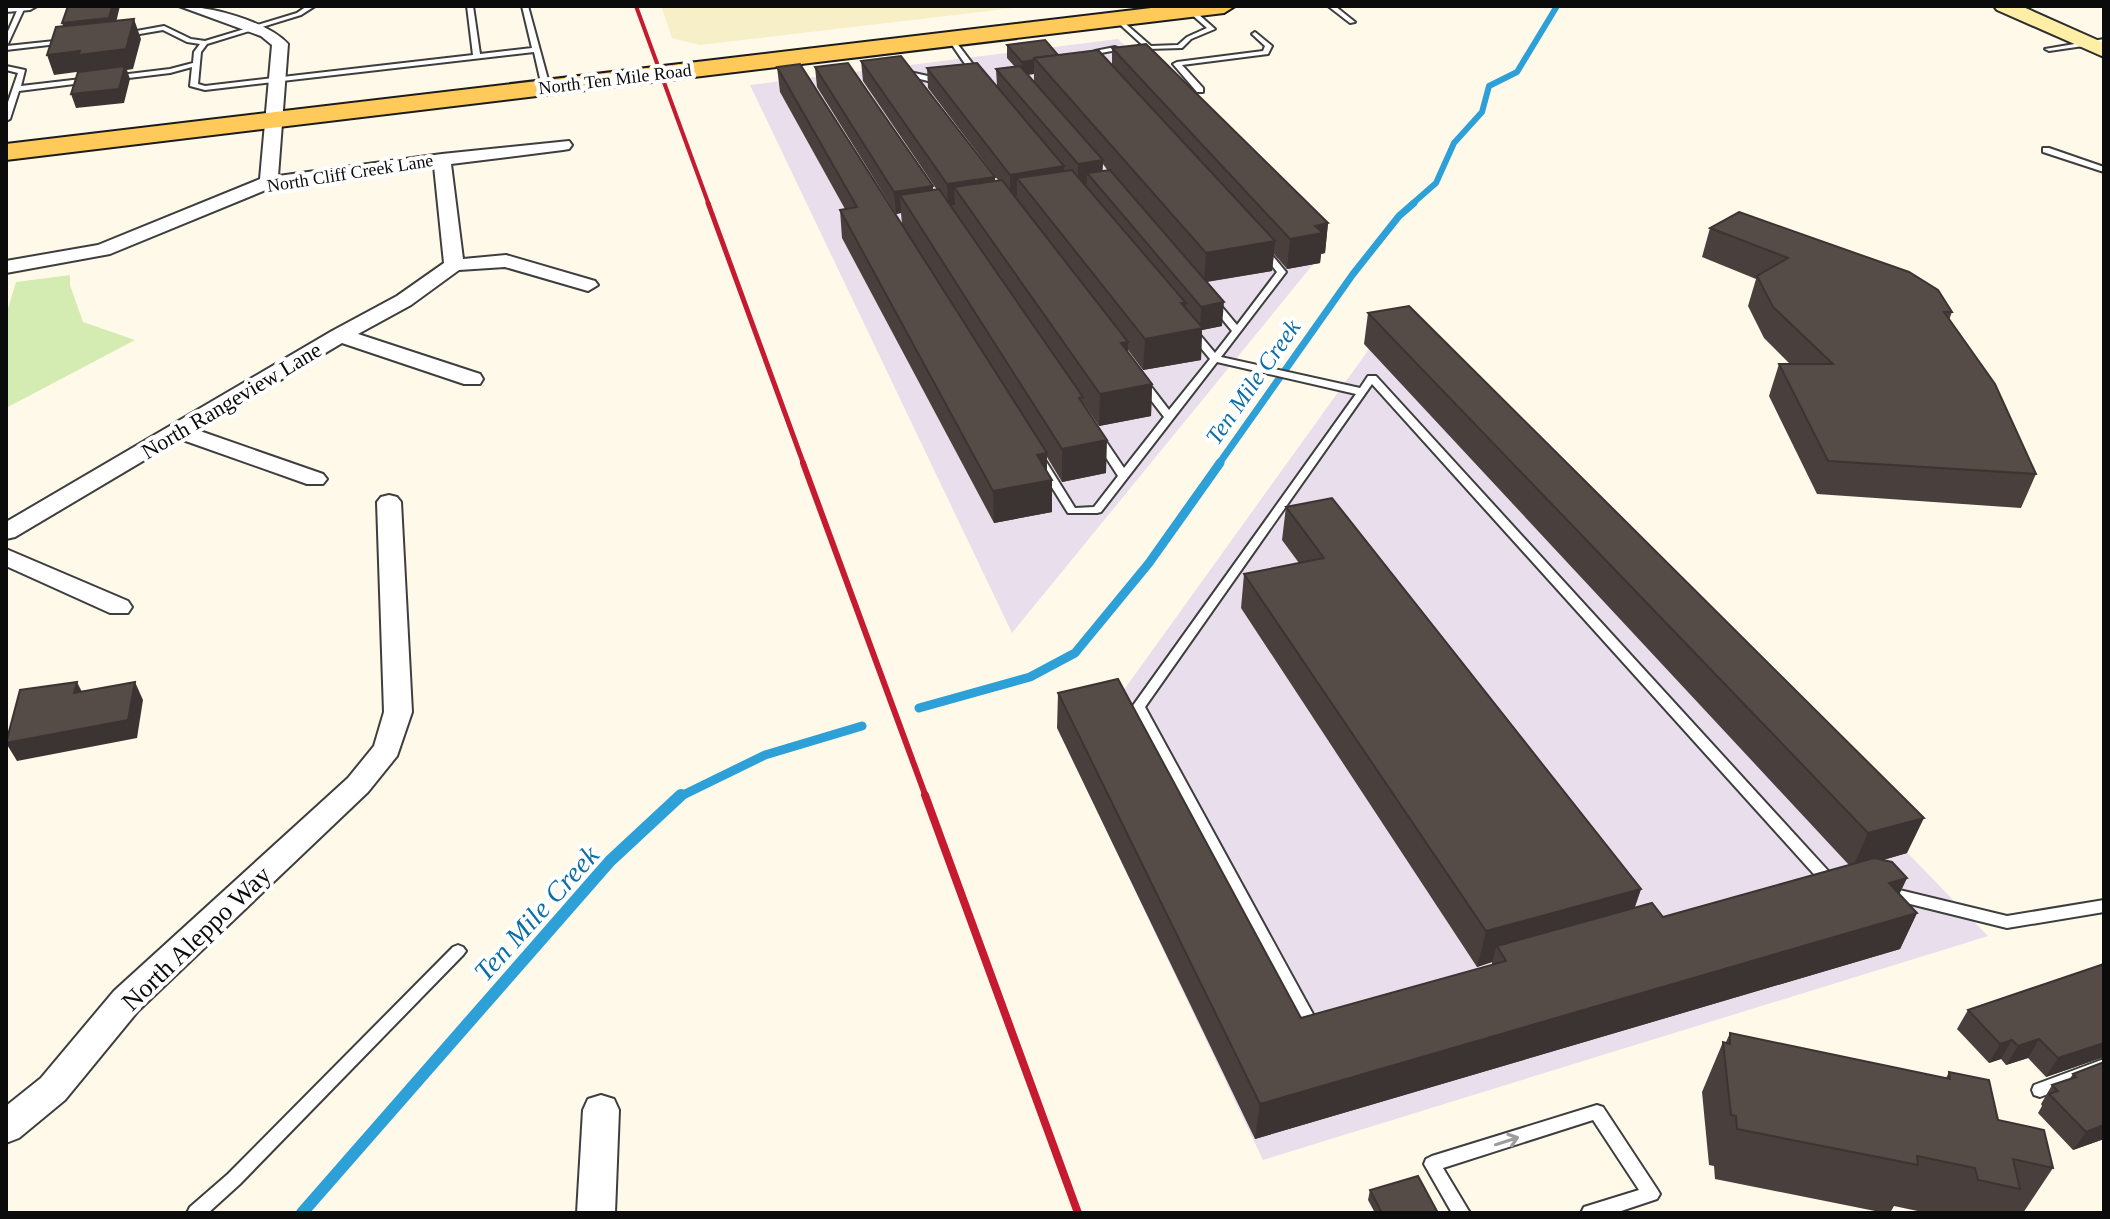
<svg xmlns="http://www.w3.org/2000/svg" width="2110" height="1219" font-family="Georgia,serif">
<rect width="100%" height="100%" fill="#fff9ea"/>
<g fill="#e9deeb">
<polygon points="1118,39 1324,251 1012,633 750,85"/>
<polygon points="1387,315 1988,936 1263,1160 1061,735 1113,705 1367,352"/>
</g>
<polygon fill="#f7efc8" points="661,6 1030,6 700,45 672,38"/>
<polygon fill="#d4ecb1" points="70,275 70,285 83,322 135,340 6,408 6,315 16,282"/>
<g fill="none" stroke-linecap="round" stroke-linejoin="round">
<polyline stroke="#2ca0d7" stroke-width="6" points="1411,205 1436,183 1454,143 1482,112 1489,86 1517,72 1557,6"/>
<polyline stroke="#2ca0d7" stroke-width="7" points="1218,465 1353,274 1399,216 1414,203"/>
<g stroke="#2ca0d7" stroke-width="9">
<polyline points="919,708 1030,677 1075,653 1149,563 1220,463"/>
<polyline points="679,797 765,755 862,726"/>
</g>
<polyline stroke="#2ca0d7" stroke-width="12" points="302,1213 610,861 681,795"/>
<g stroke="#3e3e3e" stroke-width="4">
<g id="lane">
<polygon points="19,6 25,7 7,46 64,40 66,41 66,43 6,50 6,36"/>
<polygon points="307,6 315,6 301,15 207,44 201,52 198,84 205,86 473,55 467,6 473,6 480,54 532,48 522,6 528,6 550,87 546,89 542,87 534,52 205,90 190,86 192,67 170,73 112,80 108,78 112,76 170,69 193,63 194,52 200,44 187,42 163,30 122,37 119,35 120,34 164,26 191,39 205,41 297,13"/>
<polygon points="1182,6 1189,6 1215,29 1191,39 1182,48 1147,49 1114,19 1119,18 1151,46 1178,45 1187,37 1207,28"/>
<polygon points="1328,6 1335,6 1355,22 1350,23"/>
<polygon points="1255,32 1272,46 1268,54 1182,65 1203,88 1203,92 1197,92 1173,64 1177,62 1263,51 1265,46 1252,34"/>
<polygon points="949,38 953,38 981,75 980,77 974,77 948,39"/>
<polygon points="2104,39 2104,43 2049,51 2045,49"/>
<polygon points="1115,47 1119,49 1117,50 1101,53 1103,63 1096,65 1095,51"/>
<polygon points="6,66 25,70 21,86 90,78 94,80 90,82 19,91 10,119 6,121 6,108 18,73 6,70"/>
<polygon points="896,69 946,80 947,82 940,84 896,73"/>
<polygon points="2043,148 2049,148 2104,167 2104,172 2043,152"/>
<path d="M1264 248 1267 249 1286 272 1221 357 1360 388 1368 376H1376L1831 874 1833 878 1831 882 1826 883 1821 882 1372 384 1145 707 1314 1016H1324L1326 1021 1324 1026C1317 1028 1312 1030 1304 1028L1132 707 1356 394 1217 362 1101 512 1097 513H1068L1033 457 1034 455H1042L1075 508 1094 507 1118 476 1094 439 1099 436 1103 437 1124 468 1164 417 1137 382 1138 380H1146L1169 410 1210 359 1187 331 1192 328 1195 329 1215 353 1232 331 1209 303 1214 300 1217 301 1237 325 1277 272 1260 251Z"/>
<polygon points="1887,887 2007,916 2104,900 2104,912 2007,928 1882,897 1880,893 1882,889"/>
<polygon points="458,945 463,947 466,951 463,955 240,1184 208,1213 187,1213 190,1207 228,1174 453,947"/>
<polygon points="2104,1059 2104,1073 2040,1097 2034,1095 2032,1090 2034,1085"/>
<polygon points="1597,1105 1603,1107 1657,1189 1660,1194 1657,1199 1615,1213 1581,1213 1584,1207 1639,1190 1593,1120 1443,1168 1470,1213 1452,1213 1424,1164 1426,1159 1432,1156"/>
</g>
</g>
<g stroke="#3e3e3e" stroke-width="4">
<g id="street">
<polygon points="6,6 37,6 30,10 6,12"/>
<path d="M179 6C209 6 267 21 288 44L278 176 442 154 569 141 572 145 569 149 563 150 451 164 463 259 506 255 595 281 598 285 588 291 505 267 459 270 411 305 358 334 480 374 483 379 480 384H464L342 343 197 430 323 474 327 479 323 484H307L180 439 15 537 6 539V522L332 331 397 296 444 263 434 166 273 187 110 254 6 273V261L98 245 260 179 272 45 261 36Z"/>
<polygon points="389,495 397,497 401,502 412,712 397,756 368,792 138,1011 65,1100 19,1138 6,1143 6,1106 41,1078 114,991 348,778 374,746 384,712 377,502 381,497"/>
<polygon points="6,549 128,601 132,607 128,613 110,613 6,566"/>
<polygon points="601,1095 614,1099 619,1110 615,1213 577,1213 583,1110 588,1099"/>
</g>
</g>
<g stroke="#2d2d2d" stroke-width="4">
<polygon id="secondary" points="1994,6 2021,6 2104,43 2104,57 1997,10"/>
</g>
<g stroke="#1c1c1c" stroke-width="4">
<polygon id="primary" points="1168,6 1235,6 1224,13 6,160 6,144"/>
</g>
<use href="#lane" fill="#fff" fill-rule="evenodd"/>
<use href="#street" fill="#fff" fill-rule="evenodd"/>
<use href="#secondary" fill="#ffeea5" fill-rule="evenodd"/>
<use href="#primary" fill="#ffca5a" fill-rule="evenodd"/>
<polyline stroke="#c51a2f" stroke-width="4" points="636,6 709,205"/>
<polyline stroke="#c51a2f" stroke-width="5" points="708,203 804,465"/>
<polyline stroke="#c51a2f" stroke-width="6" points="803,463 926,797"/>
<polyline stroke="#c51a2f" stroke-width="8" points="925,795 1078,1213"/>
</g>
<g fill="#49403d" fill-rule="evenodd">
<path d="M1007 45 1112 65V48L1328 223 1325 253 1321 254 1320 263 1287 269 1274 254 1272 271 1207 282 1222 326 1202 330 1201 360 1143 370 1128 350V352L1152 384 1151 416 1099 426 1083 403 1106 473 1062 482 1047 457V472L1052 480V512L994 523 842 238 840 210 845 209 780 92 777 67 902 224 901 213 896 214 817 87 815 67 933 186V190H937L863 81 861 61 995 177V181L998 180 928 88 927 68 997 86 996 69 1015 67 1007 58ZM1034 74V82L1027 75ZM1103 164 1108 171H1102Z"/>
<polygon points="1710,228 1952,312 1949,320 2036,474 2021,508 1817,494 1769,396 1779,364 1790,364 1764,338 1748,306 1756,279 1702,257"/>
<polygon points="1368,313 1907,853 1883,860 1907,878 1899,894 1917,913 1900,949 1255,1139 1057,728 1058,693 1301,1018 1492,965 1492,962 1477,967 1241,608 1244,574 1299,563 1282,540 1286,507 1641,889 1634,908 1663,917 1849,865 1364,344"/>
<polygon points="2104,964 2104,1057 2046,1077 2028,1058 2006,1065 2001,1059 1989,1063 1957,1029 1968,1010"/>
<polygon points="1730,1033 1946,1078 1949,1072 1998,1120 2053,1168 2023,1213 1927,1213 1894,1206 1890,1213 1885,1213 1715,1179 1714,1166 1709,1165 1702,1092 1723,1042 1726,1042"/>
<polygon points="2104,1062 2104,1139 2073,1150 2038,1113 2042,1106 2041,1104 2052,1085 2069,1080 2073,1074"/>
<polygon points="1370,1190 1438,1213 1375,1213 1368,1200"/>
</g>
<g fill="#3c3432">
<polygon points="112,6 120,6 114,31 67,36 62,23"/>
<polygon points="134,19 141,39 133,69 127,70 130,79 124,103 76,108 71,94 84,71 54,75 47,55 80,51"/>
<polygon points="1034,60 1034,74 1022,75 1022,62"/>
<polygon points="1103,160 1102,182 1087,173 1087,184 1078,186 1078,164"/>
<polygon points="1064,166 1064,188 1017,178 1017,196 1010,197 1010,175"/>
<polygon points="995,177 996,199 954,187 955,205 948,206 947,184"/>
<polygon points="933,186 934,208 900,195 901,213 896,214 894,192"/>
<polygon points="1328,223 1325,253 1321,254 1320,263 1287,269 1290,239 1315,226"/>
<polygon points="1275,241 1272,271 1204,282 1206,253"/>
<polygon points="1224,302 1222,326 1202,330 1201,360 1143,370 1145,339 1181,303 1186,303 1185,332 1200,329 1201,307"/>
<polygon points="1128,342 1127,373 1121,343"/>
<polygon points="1152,384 1151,416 1099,426 1100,394"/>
<polygon points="1107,440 1106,473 1062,482 1062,449"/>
<polygon points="1047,453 1047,481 1052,480 1052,512 994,523 993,491 1037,455"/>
<polygon points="77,682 86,700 74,693"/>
<polygon points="135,682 143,700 137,738 17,761 6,743"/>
<polygon points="1924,818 1907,853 1852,869 1868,833"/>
<polygon points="1907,878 1890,914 1889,883"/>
<polygon points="1641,889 1629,925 1497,946 1492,962 1477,967 1486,931"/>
<polygon points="1917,913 1900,949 1255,1139 1260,1104"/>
<polygon points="2039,1039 2028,1058 2006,1065 2018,1046"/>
<polygon points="2012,1040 2001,1059 1989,1063 2000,1044"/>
<polygon points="2104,1043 2104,1057 2046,1077 2058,1058"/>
<polygon points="2104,1125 2104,1139 2073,1150 2086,1132"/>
</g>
<g fill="#554b47" stroke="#3c3432" stroke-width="2">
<polygon points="68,6 112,6 109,18 62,23"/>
<polygon points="134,19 126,49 78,55 80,51 47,55 56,27"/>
<polygon points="1045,40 1058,55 1034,58 1034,60 1022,62 1007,45"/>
<polygon points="1146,44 1328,223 1315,226 1323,233 1290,239 1112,48"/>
<polygon points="1098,50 1275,241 1206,253 1034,58"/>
<polygon points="901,56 995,177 947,184 861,61"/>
<polygon points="848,63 933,186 894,192 815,67"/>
<polygon points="977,63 1064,166 1010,175 927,68"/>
<polygon points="800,64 1047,453 1037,455 1052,480 993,491 840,210 857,207 777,67"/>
<polygon points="125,66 119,89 71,94 78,72"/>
<polygon points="1020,66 1103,160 1078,164 996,69"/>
<polygon points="1072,170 1186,303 1181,303 1203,328 1145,339 1017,178"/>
<polygon points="1110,170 1224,302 1201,307 1087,173"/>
<polygon points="1002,180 1128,342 1121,343 1152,384 1100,394 954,187"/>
<polygon points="939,189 1083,397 1079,398 1107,440 1062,449 900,195"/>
<polygon points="1739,212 1909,272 1938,290 1952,312 1944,312 1995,384 2036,474 1828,461 1779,364 1833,364 1773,307 1757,276 1788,258 1710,228"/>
<polygon points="1409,306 1924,818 1868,833 1368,313"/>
<polygon points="1332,498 1641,889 1486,931 1244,574 1324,558 1286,507"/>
<polygon points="1118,679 1301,1018 1506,961 1497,946 1652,903 1663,917 1874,858 1892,862 1907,878 1889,883 1917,913 1260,1104 1058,693"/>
<polygon points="77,682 74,693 135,682 128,720 6,743 20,690"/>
<polygon points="2104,964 2104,1043 2058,1058 2039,1039 2018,1046 2012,1040 2000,1044 1968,1010"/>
<polygon points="1730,1033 1950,1079 1949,1072 1989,1080 1998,1120 2044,1130 2053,1168 2013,1159 2020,1189 1978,1180 1975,1168 1917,1156 1918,1165 1737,1129 1736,1116 1731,1115 1723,1042 1730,1044"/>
<polygon points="2104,1062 2104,1125 2086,1132 2049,1094 2058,1091 2052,1085 2076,1077 2073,1074"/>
<polygon points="1418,1176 1438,1213 1382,1213 1370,1190"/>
</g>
<defs><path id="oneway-shaft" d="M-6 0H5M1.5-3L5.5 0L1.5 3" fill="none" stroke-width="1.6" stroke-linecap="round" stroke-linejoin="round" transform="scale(2)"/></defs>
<use stroke="#9d9d9d" href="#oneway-shaft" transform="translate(1507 1141) rotate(-18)"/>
<g text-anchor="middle" stroke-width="8" stroke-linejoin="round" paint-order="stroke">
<g font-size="18" fill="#0b0b0b" stroke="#fff">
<text transform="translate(615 79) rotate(-7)" y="6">North Ten Mile Road</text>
<text transform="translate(350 173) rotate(-9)" y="6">North Cliff Creek Lane</text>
</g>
<g font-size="22" fill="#0b0b0b" stroke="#fff">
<text transform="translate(231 400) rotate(-31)" y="8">North Rangeview Lane</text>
</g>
<g font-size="24" font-style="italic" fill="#0c6ea6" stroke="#fff">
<text transform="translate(1253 382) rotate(-55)" y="8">Ten Mile Creek</text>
</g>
<g font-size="26" fill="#0b0b0b" stroke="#fff">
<text transform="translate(196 938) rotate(-44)" y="9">North Aleppo Way</text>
</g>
<g font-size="28" font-style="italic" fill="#0c6ea6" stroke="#fff">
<text transform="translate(536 913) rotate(-48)" y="10">Ten Mile Creek</text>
</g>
</g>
<rect width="2110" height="1219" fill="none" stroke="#0b0b0b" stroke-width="16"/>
</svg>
